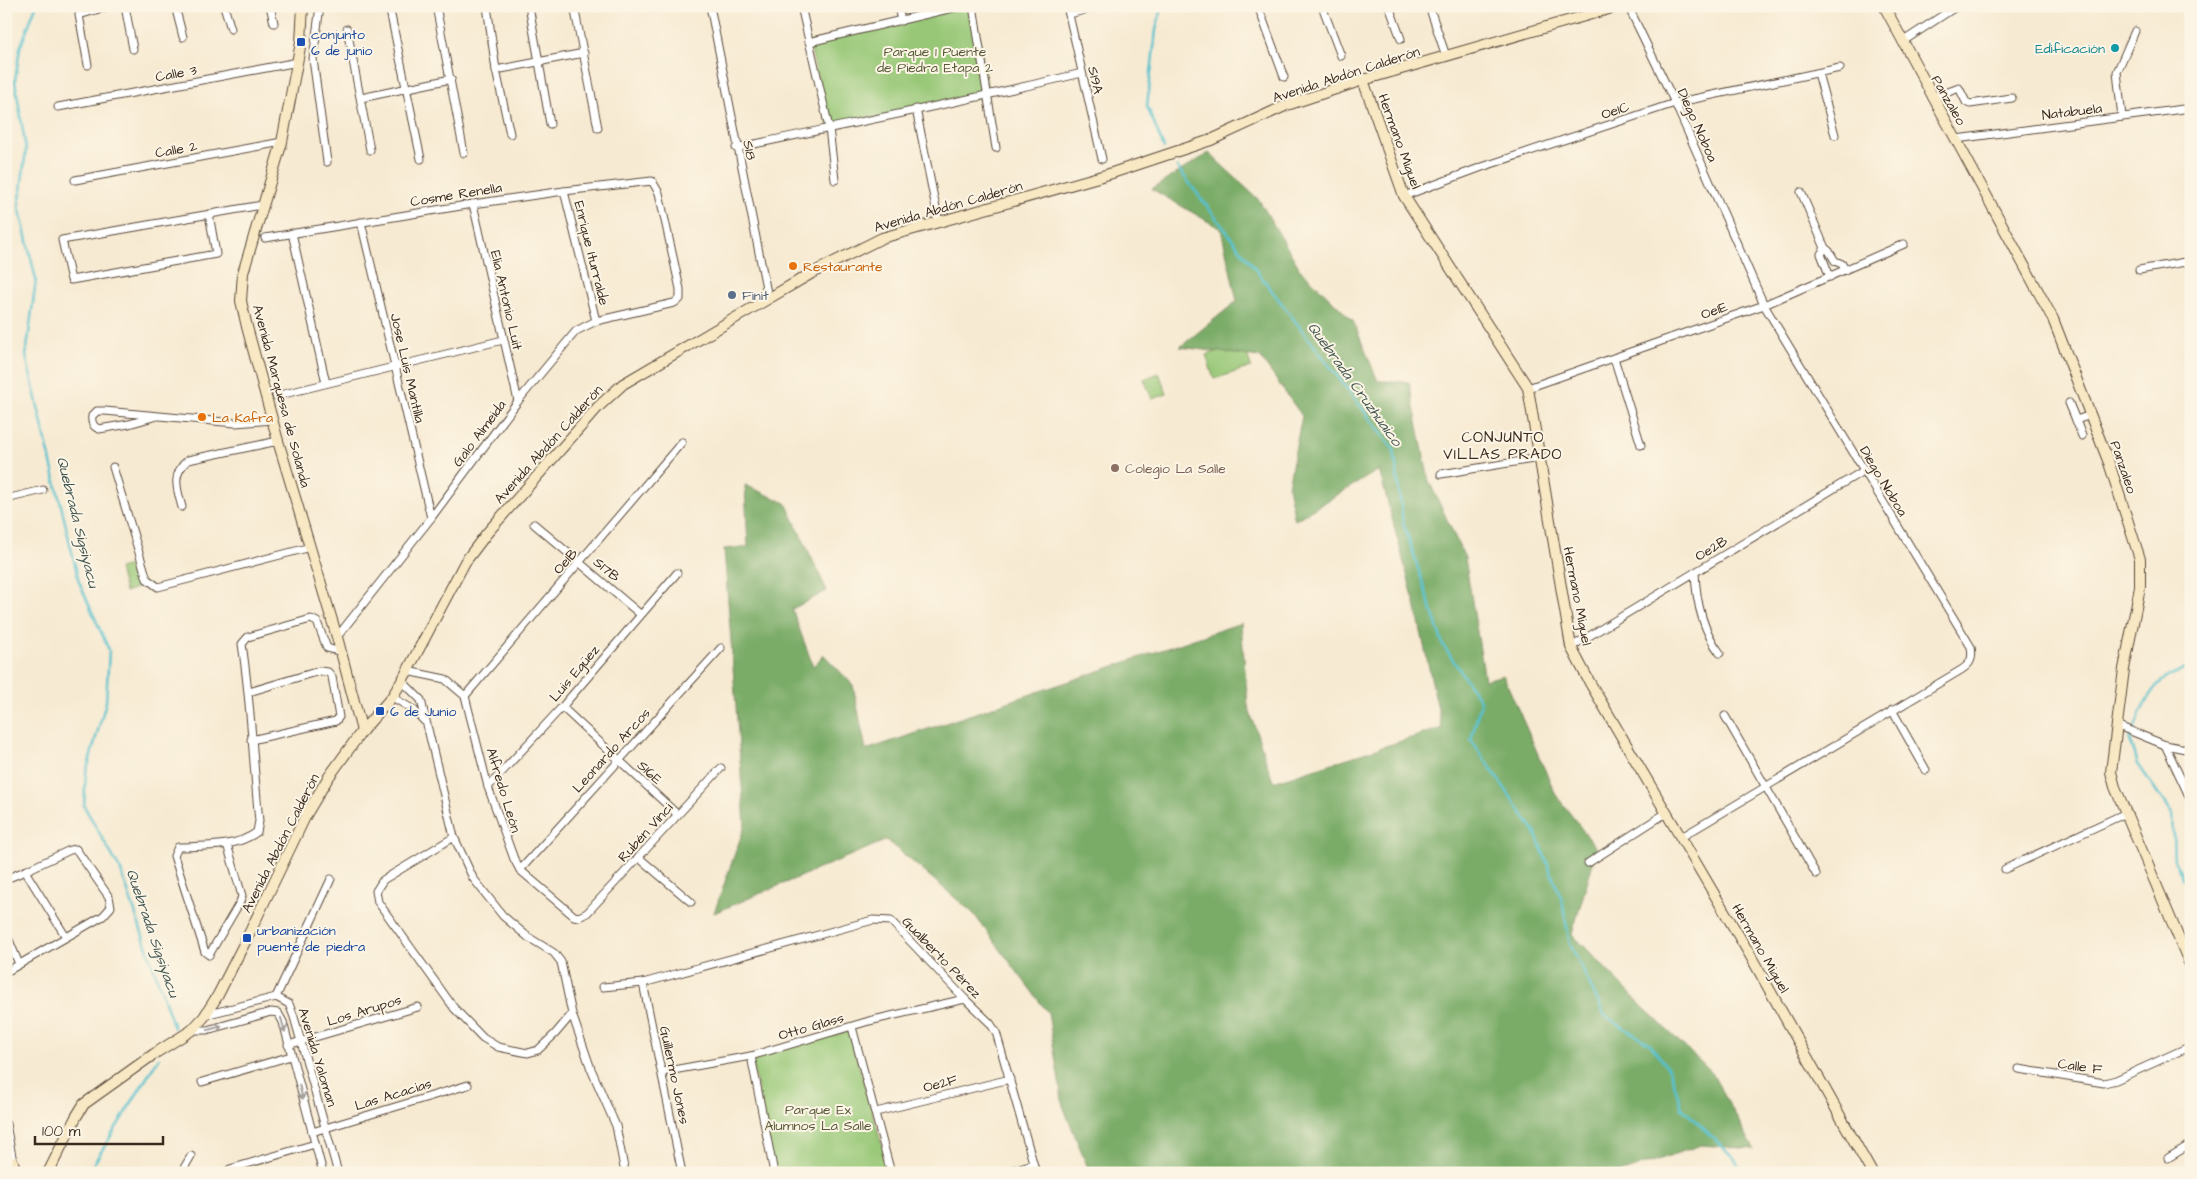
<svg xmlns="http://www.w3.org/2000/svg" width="2197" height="1179" font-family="'Architects Daughter',sans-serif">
<rect width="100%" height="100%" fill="#fcf5e5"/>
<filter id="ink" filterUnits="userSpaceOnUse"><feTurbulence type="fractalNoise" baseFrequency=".02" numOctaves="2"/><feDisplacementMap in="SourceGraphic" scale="10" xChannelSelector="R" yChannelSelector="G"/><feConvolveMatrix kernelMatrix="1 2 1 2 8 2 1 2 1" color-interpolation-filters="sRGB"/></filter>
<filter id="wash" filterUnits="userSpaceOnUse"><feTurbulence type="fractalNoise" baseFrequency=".0096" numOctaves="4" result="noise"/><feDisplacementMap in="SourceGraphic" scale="20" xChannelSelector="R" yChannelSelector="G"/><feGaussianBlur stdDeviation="1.12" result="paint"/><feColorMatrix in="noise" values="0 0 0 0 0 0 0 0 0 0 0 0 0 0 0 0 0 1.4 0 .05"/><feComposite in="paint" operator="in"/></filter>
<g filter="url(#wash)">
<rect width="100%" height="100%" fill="#f7ead2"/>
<g fill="#98c877" stroke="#6a794a">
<polygon points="961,6 973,6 989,96 829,128 809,42"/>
<polygon points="1244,343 1251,367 1214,379 1206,355"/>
<polygon points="1159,373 1167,394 1152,399 1144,379"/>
<polygon points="130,566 137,588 125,592 119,569"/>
<polygon points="849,1031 890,1173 774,1173 751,1056"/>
</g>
<polygon fill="#7aac68" stroke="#5a6b43" points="1209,153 1259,200 1300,269 1353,321 1378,381 1409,382 1429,481 1465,558 1485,680 1503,675 1556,795 1597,849 1572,934 1644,1008 1712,1073 1754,1149 1701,1145 1620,1173 1090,1173 1063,1106 1048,1013 973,913 887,840 714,913 745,825 724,549 748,547 745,485 786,503 827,591 792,609 813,666 824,655 853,685 866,750 1241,623 1248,706 1273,782 1442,728 1415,604 1379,470 1295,520 1288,486 1302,416 1260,357 1180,347 1237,301 1221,229 1152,189"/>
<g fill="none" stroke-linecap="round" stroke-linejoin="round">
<g stroke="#55c1ce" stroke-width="2.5">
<polyline points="36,6 20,48 15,81 26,150 19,206 36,280 26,356 79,582 109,650 106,702 86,773 84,806 121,871 174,1028"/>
<polyline points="1162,6 1156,30 1147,106 1164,148"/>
<polyline points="1177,167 1394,450 1403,522 1443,645 1481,702 1471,740 1535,832 1562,900 1570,944 1605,1016 1650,1044 1670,1071 1682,1108 1734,1158 1743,1173"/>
<path d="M2134 729C2141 712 2149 689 2166 678 2174 673 2183 670 2191 665"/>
<polyline points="2132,734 2130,740 2138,764 2172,814 2174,860 2184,880 2191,886"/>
<polyline points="88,1173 159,1058"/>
</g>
</g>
</g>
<g filter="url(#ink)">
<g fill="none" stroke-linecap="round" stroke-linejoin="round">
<g stroke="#574739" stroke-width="9">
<g id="street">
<polyline points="125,6 133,49"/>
<polyline points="175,6 183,37"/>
<polyline points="224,6 231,29"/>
<polyline points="270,6 274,23"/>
<polyline points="320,6 313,59 327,162"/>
<polyline points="389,6 421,159"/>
<polyline points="487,6 496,70 510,134"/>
<polyline points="529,6 550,124"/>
<polyline points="574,6 598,128"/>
<polyline points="710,6 768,298"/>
<polyline points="801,6 829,128 835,180"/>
<polyline points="898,6 901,21"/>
<polyline points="973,6 996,148"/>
<polyline points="1067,6 1102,159"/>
<polyline points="1258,6 1284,77"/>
<polyline points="1322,6 1341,56"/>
<polyline points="1389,6 1401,39"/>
<polyline points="1429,6 1446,56"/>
<path d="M1628 6 1675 103 1764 305 1971 647C1973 658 1971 664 1961 670L1680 838"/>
<polyline points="437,11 464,153"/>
<polyline points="1069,14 1100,6"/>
<polyline points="347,29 370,150"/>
<polyline points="809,42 961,6"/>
<polyline points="1902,42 1957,6"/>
<polyline points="88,65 79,15 109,6"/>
<polyline points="496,70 584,53"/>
<polyline points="1818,73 1835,135"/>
<polyline points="361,98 451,79"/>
<polyline points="1932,98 1959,88 1966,102 1970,104 2012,98"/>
<polyline points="58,107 298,62"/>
<polyline points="916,109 939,223"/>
<polyline points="2122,117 2117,72 2135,31"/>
<polyline points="1956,139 2191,108"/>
<path d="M736 148C852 123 967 101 1082 73"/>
<polyline points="75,180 282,142"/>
<polyline points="564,191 596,321"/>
<polyline points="1801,192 1825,248 1821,254 1830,277"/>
<polyline points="1404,196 1482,167 1675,103 1840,68"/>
<polyline points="473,204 518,401"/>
<polyline points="209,214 216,254 71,280 62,240 262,205"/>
<polyline points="361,222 431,518"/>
<polyline points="292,233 326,383"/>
<polyline points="265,238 473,204 564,191 652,181 659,193 680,289 680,299 674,303 596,321 576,331 518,401 431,518 337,637"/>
<polyline points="1825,248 1829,251 1835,261 1842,264 1845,270"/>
<polyline points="2139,270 2191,261"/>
<polyline points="1614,358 1641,445"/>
<polyline points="1528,388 1764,305 1904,244"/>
<polyline points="276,396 503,340"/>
<polyline points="2069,403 2076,420 2091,415"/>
<path d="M157 416 129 424 99 429C93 427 91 422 92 416L97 411H105L235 423 273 420"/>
<polyline points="2076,420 2082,436"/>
<polyline points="113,467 147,579 158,587 311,547"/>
<polyline points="1441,474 1540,458"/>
<polyline points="6,499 43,490"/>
<path d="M182 507C177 489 171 474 188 460L278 441"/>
<polyline points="534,524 640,614"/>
<path d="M1695 572C1696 600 1703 631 1720 653"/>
<polyline points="1571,647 1863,471"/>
<polyline points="407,671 445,679 465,696 488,787 514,859 520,870 574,916 579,917 587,913 721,768"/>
<polyline points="402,681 421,700 454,837 473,878 503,916 528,937 554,953 561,962 572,1014 591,1069 616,1126 625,1173"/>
<polyline points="249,692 319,671 328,672 332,677 339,717 336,721 251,740"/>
<polyline points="465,696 682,442"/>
<polyline points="392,697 414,710 424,721"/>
<polyline points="562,707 677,814"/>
<polyline points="1892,710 1926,770"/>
<polyline points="1725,716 1816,874"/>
<polyline points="2116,725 2165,745 2191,750"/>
<polyline points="2165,745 2191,800"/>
<polyline points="488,787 562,707 677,573"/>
<polyline points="454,837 383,880 376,891 378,902 454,1008 483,1038 498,1047 528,1053 538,1050 555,1034 572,1014"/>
<path d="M227 844 242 896 240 902 209 955 205 952 174 856 178 847C203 846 236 848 257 832L259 821C253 762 251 703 242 644L248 637 311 619 317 622 327 648 341 652"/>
<polyline points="638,857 691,902"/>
<polyline points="1588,863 1666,813"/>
<polyline points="2005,869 2126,813"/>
<polyline points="520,870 721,648"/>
<polyline points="6,879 25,871"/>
<polyline points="6,933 19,964"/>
<polyline points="6,972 103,916 111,907 109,897 76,849 70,850 25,871 66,937"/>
<polyline points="643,983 682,1173"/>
<polyline points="603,987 643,983 873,920 891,921 965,999 990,1023 996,1032 1036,1173"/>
<polyline points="276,997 331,879"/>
<polyline points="205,1015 276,997 289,1004 294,1017 338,1173"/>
<polyline points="852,1027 891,1173"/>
<polyline points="192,1030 207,1030 271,1012 278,1013 283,1022 323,1173"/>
<polyline points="288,1045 418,1007"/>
<polyline points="751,1056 774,1173"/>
<polyline points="2019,1069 2104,1083 2116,1080 2191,1046"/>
<polyline points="662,1072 751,1056 869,1021 965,999"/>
<polyline points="202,1082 291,1056"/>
<polyline points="876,1112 1010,1079"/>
<polyline points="6,1124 13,1162"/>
<polyline points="312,1132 468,1085"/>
<polyline points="2168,1158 2191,1144"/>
<polyline points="230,1169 315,1144"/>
<polyline points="181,1173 191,1156"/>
<polyline points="1003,1173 1033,1164"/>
</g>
</g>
<g stroke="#574739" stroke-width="12">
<g id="secondary">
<polyline points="303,6 301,42 282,142 243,273 241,301 247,327 278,441 337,637 362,731"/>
<polyline points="1884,6 2053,319 2109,463 2140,559 2140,587 2124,669 2111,772 2115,787 2191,967"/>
<polyline points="1363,80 1404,196 1528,388 1571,647 1590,683 1750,955 1872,1173"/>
<polyline points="6,1161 13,1162 16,1173"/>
<polyline points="48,1173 76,1117 84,1104 154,1054 192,1030 204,1017 218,995 247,938 306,815 328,778 362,731 392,697 402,681 465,562 487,533 598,407 623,384 812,273 882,238 1109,174 1211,140 1287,105 1363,80 1619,6"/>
</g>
</g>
<use href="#street" stroke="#fff" stroke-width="7"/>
<use href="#secondary" stroke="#f8e8c3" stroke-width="10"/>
</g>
<defs><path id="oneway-shaft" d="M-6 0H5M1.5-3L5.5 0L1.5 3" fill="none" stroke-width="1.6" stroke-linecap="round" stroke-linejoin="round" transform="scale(1.25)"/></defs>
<g stroke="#a79f9a">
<use href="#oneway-shaft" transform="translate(283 1025) rotate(74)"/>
<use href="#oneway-shaft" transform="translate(215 1028) rotate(-16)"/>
<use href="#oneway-shaft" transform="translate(301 1092) rotate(75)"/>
</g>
</g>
<g fill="#1a4fb4" stroke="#fcf5e5" stroke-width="2">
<rect x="296" y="37" width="10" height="10" rx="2.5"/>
<rect x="375" y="706" width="10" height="10" rx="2.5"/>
<rect x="242" y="933" width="10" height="10" rx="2.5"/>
</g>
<circle fill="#0f9aa8" stroke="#fcf5e5" stroke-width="2" cx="2115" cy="48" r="5"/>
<g fill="#e8710a" stroke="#fcf5e5" stroke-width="2">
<circle cx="793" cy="266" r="5"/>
<circle cx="202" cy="417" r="5"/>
</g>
<circle fill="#5c6f8a" stroke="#fcf5e5" stroke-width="2" cx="732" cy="295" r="5"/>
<circle fill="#8d6e63" stroke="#fcf5e5" stroke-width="2" cx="1115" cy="468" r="5"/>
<g text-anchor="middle" stroke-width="4" stroke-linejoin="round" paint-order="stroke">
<g font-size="14" fill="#164399" stroke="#fcf5e5" text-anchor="start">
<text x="311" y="39">conjunto<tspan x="311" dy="16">6 de junio</tspan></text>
<text x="390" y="716">6 de Junio</text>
<text x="257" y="935">urbanización<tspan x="257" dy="16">puente de piedra</tspan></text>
</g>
<g font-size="14" fill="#0d838f" stroke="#fcf5e5" text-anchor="end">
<text x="2105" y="53">Edificación</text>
</g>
<g font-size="14" fill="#575939" stroke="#fcf5e5">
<text x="935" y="56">Parque 1 Puente<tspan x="935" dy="16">de Piedra Etapa 2</tspan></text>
<text x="818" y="1114">Parque Ex<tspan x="818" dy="16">Alumnos La Salle</tspan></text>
</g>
<g font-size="14" fill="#3b2a1e" stroke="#fcf5e5">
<text transform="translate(176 73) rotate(-10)" y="5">Calle 3</text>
<text transform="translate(1346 74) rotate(-18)" y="5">Avenida Abdón Calderón</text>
<text transform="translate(1096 80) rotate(77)" y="5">S19A</text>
<text transform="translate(1949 100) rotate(60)" y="5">Panzaleo</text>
<text transform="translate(1615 110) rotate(-18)" y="5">Oe1C</text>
<text transform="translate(2072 111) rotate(-7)" y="5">Natabuela</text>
<text transform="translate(1698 125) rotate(66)" y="5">Diego Noboa</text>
<text transform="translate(1400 141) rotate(70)" y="5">Hermano Miguel</text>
<text transform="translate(176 149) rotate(-10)" y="5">Calle 2</text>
<text transform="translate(750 150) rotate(79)" y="5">S18</text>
<text transform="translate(456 194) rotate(-9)" y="5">Cosme Renella</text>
<text transform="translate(948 206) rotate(-16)" y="5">Avenida Abdón Calderón</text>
<text transform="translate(592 253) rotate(76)" y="5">Enrique Iturralde</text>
<text transform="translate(507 300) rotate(77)" y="5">Elia Antonio Luit</text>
<text transform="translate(1714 310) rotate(-19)" y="5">Oe1E</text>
<text transform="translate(408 368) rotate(77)" y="5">Jose Luis Mantilla</text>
<text transform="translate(282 396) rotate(75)" y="5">Avenida Marquesa de Solanda</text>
<text transform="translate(479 433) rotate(-53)" y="5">Galo Almeida</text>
<text transform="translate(548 444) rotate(-48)" y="5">Avenida Abdón Calderón</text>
<text transform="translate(2124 467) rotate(71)" y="5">Panzaleo</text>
<text transform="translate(1884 481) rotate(59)" y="5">Diego Noboa</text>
<text transform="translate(1711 548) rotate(-31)" y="5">Oe2B</text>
<text transform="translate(565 561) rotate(-49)" y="5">Oe1B</text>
<text transform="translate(607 569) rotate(40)" y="5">S17B</text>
<text transform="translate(1578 596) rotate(79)" y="5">Hermano Miguel</text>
<text transform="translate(574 673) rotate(-50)" y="5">Luis Egüez</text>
<text transform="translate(611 750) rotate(-48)" y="5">Leonardo Arcos</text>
<text transform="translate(650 772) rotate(43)" y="5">S16E</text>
<text transform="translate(504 790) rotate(73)" y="5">Alfredo León</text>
<text transform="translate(645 832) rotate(-48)" y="5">Rubén Vinci</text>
<text transform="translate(280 843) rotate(-63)" y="5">Avenida Abdón Calderón</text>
<text transform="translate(1761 948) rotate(60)" y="5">Hermano Miguel</text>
<text transform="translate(942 957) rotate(46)" y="5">Gualberto Pérez</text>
<text transform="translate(364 1010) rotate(-17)" y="5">Los Arupos</text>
<text transform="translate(811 1026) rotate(-16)" y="5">Otto Glass</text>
<text transform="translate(318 1057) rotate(73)" y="5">Avenida Yaloman</text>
<text transform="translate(2080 1066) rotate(8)" y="5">Calle F</text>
<text transform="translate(675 1075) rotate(78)" y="5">Guillermo Jones</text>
<text transform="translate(940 1083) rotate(-14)" y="5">Oe2F</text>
<text transform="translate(393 1094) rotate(-17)" y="5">Las Acacias</text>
</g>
<g font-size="14" fill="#c56008" stroke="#fcf5e5" text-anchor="start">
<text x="803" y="271">Restaurante</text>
<text x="212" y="422">La Kafra</text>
</g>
<g font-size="14" fill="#4e5e75" stroke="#fcf5e5" text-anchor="start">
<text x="742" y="300">Finit</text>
</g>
<g font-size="14" fill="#785e54" stroke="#fcf5e5" text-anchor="start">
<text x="1125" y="473">Colegio La Salle</text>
</g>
<g font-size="15" font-style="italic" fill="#435753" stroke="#fcf5e5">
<text transform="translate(1355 384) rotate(54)" y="5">Quebrada Cruzhuaico</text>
<text transform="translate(78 522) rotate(76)" y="5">Quebrada Sigsiyacu</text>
<text transform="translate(153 933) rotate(71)" y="5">Quebrada Sigsiyacu</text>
</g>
<g font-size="15" letter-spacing="1" fill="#3b2a1e" stroke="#fcf5e5">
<text x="1503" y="442">CONJUNTO<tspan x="1503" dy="17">VILLAS PRADO</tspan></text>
</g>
</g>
<rect width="2197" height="1179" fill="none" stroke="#fcf5e5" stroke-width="25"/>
<path d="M35 1136v8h128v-8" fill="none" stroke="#3b2a1e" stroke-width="2.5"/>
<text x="42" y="1136" font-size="15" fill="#3b2a1e" stroke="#fcf5e5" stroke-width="4" paint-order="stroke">100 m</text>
</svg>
